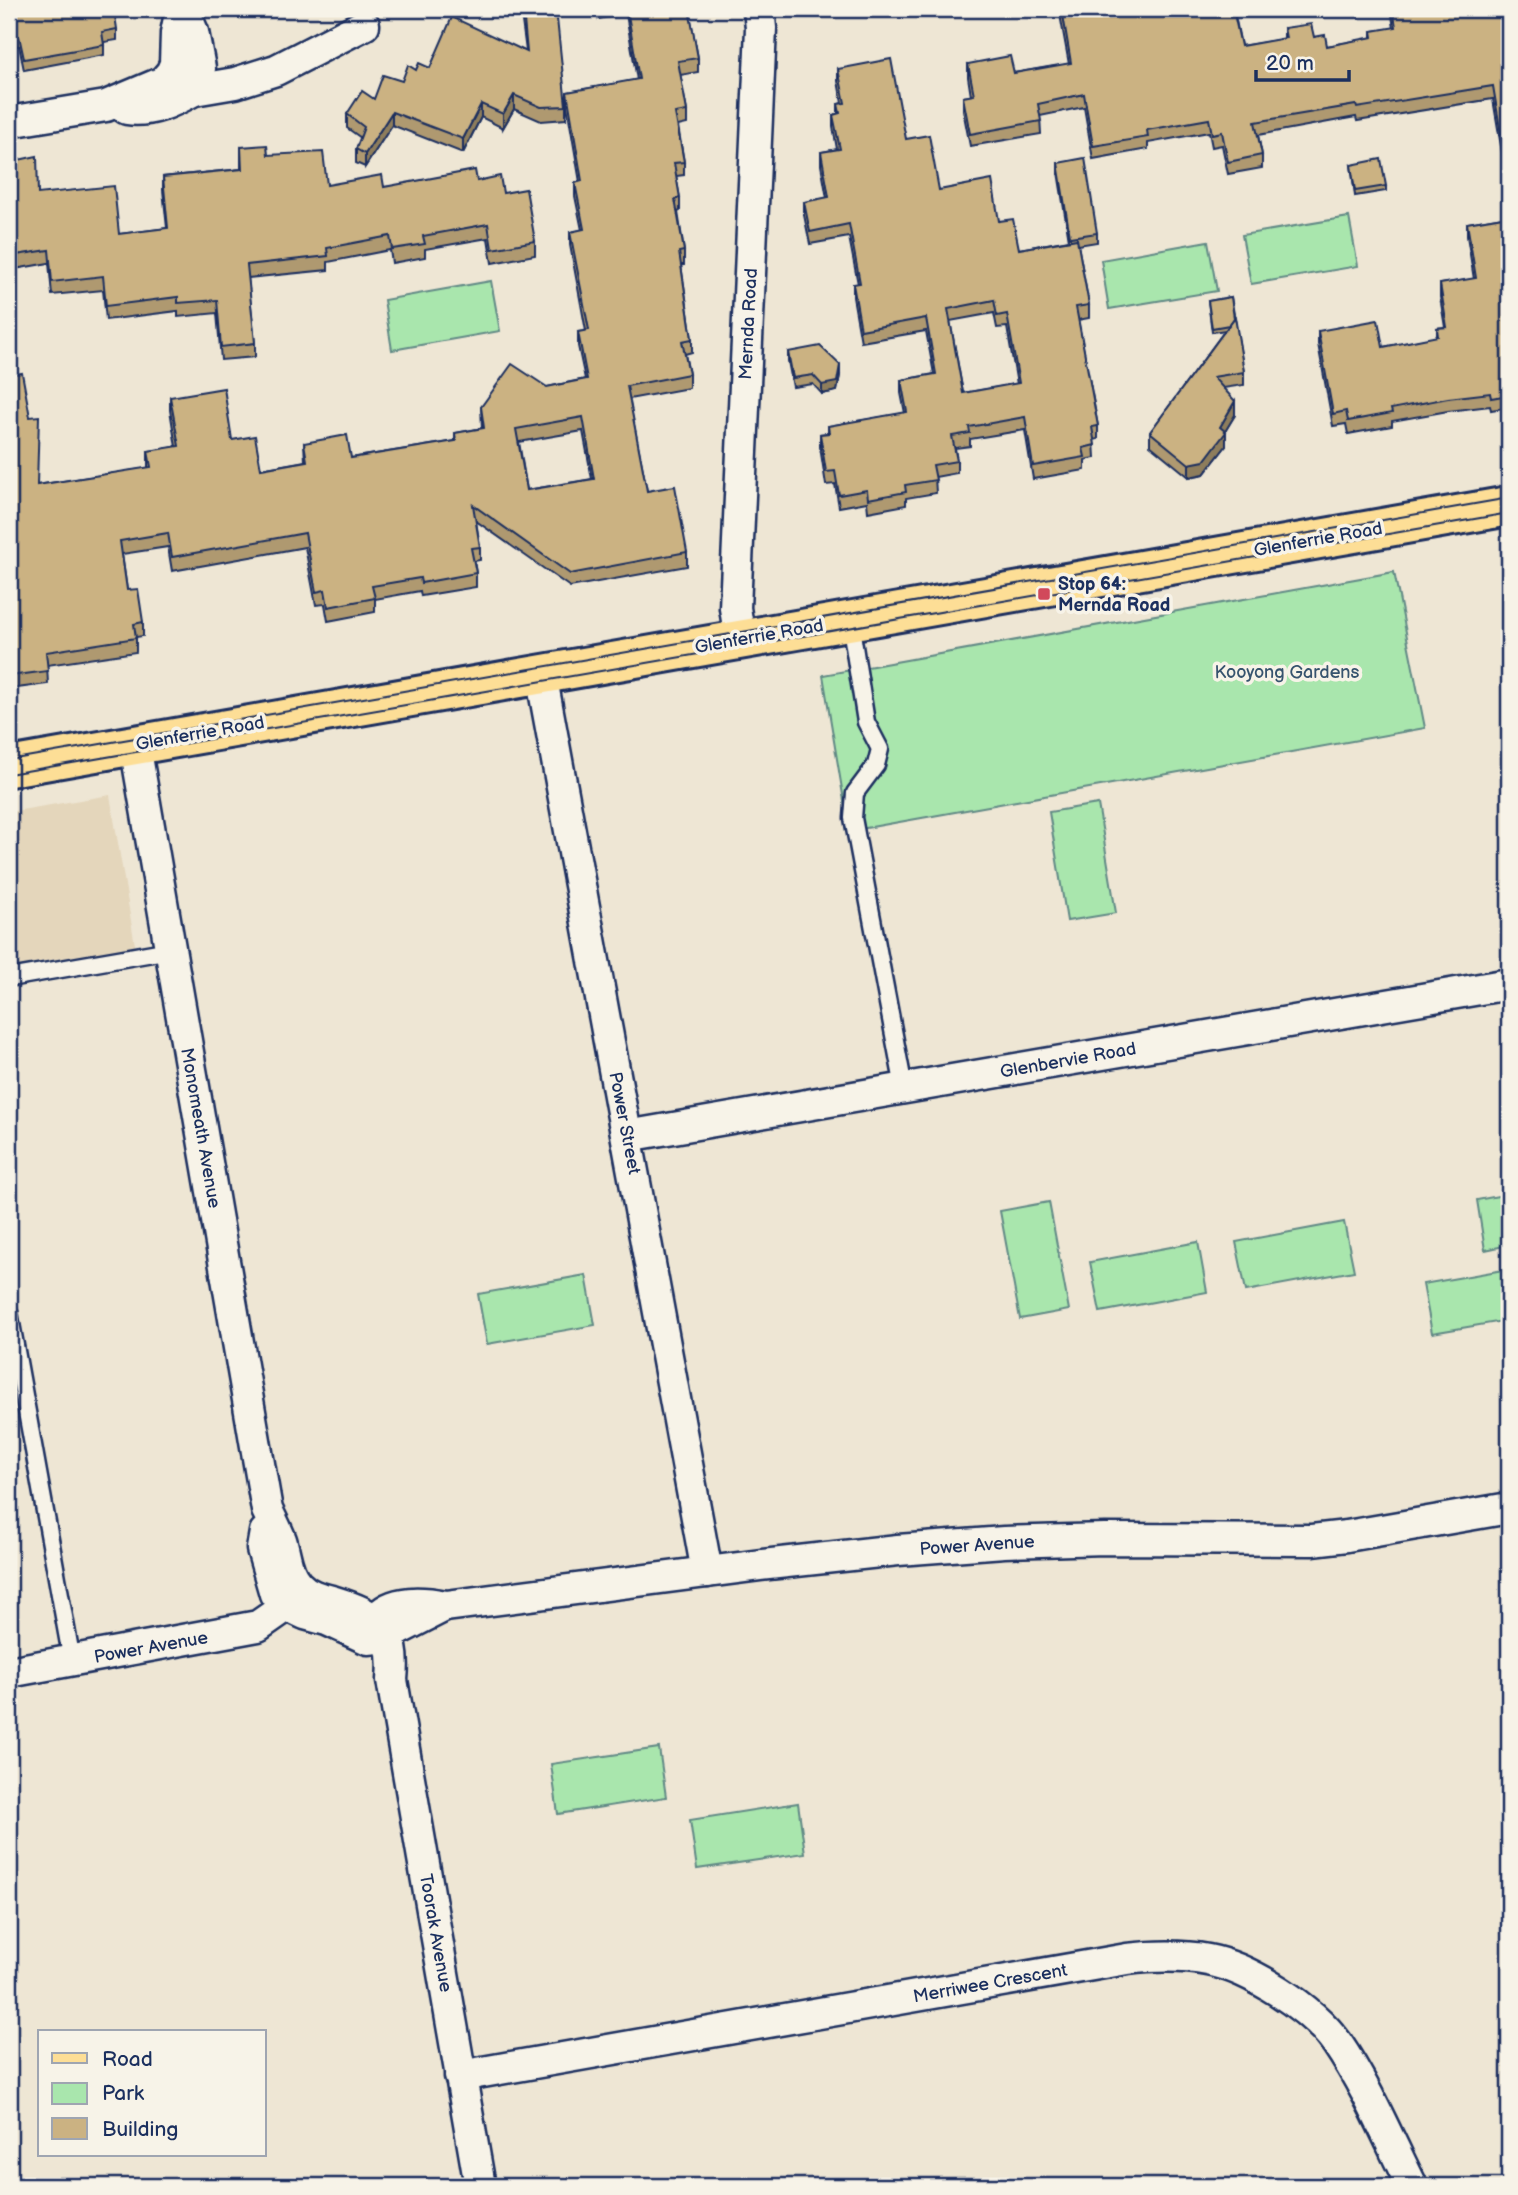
<svg xmlns="http://www.w3.org/2000/svg" width="1518" height="2195" font-family="'Balsamiq Sans',sans-serif">
<rect width="100%" height="100%" fill="#eee6d4"/>
<filter id="ink" filterUnits="userSpaceOnUse"><feTurbulence type="fractalNoise" baseFrequency=".0143" numOctaves="2"/><feDisplacementMap in="SourceGraphic" scale="14" xChannelSelector="R" yChannelSelector="G"/><feConvolveMatrix kernelMatrix="1 2 1 2 8 2 1 2 1" color-interpolation-filters="sRGB"/></filter>
<g filter="url(#ink)">
<polygon fill="#e4d6bb" points="110,795 138,963 9,983 9,812"/>
<g fill="#a9e6ad" stroke="#628a86" stroke-width="2">
<polygon points="1349,217 1358,266 1251,284 1242,235"/>
<polygon points="1208,241 1217,291 1109,309 1101,260"/>
<polygon points="491,281 500,331 392,350 384,300"/>
<polygon points="1394,572 1425,728 849,831 823,675"/>
<polygon points="1098,804 1116,913 1067,921 1049,812"/>
<polygon points="1509,1194 1509,1245 1485,1250 1477,1200"/>
<polygon points="1049,1202 1069,1310 1020,1319 1000,1211"/>
<polygon points="1344,1222 1354,1271 1246,1291 1236,1242"/>
<polygon points="1198,1242 1207,1292 1100,1312 1090,1262"/>
<polygon points="1509,1269 1509,1320 1432,1333 1423,1284"/>
<polygon points="586,1275 595,1325 487,1344 478,1294"/>
<polygon points="659,1748 666,1797 558,1814 551,1764"/>
<polygon points="798,1803 805,1853 697,1869 690,1820"/>
</g>
<g fill="none" stroke-linecap="round" stroke-linejoin="round">
<g stroke="#1b2f5e" stroke-width="21">
<g id="lane">
<polyline points="850,621 866,722 880,749 876,765 855,793 853,818 904,1088"/>
<polyline points="9,978 170,950"/>
<polyline points="9,1312 72,1661"/>
</g>
</g>
<g stroke="#1b2f5e" stroke-width="35">
<g id="street">
<polyline points="168,77 179,85 194,90 235,83 276,70 364,25"/>
<path d="M127 109C151 113 174 101 194 90L200 68 193 32 187 18"/>
<polyline points="9,122 106,106 163,82 171,73 175,64 176,33 181,9"/>
<polyline points="740,639 735,608 761,28 759,9"/>
<polyline points="541,674 707,1572"/>
<path d="M135 745 267 1510C272 1520 277 1530 281 1540 286 1555 286 1573 298 1585 307 1595 319 1598 332 1601 378 1615 397 1628 392 1680L480 2186"/>
<polyline points="627,1136 1509,984"/>
<polyline points="265,1532 262,1549 275,1594 284,1604 305,1614 327,1620 368,1639 387,1637 398,1630 443,1607"/>
<path d="M370 1635C372 1630 373 1623 376 1619 392 1598 425 1602 446 1606L761 1565 898 1550 1004 1542 1105 1539 1312 1540 1347 1536 1509 1508"/>
<polyline points="9,1672 258,1626 278,1612 298,1586"/>
<path d="M460 2076 1127 1959C1154 1956 1181 1955 1208 1960 1250 1968 1312 2008 1337 2043 1367 2087 1388 2138 1412 2186"/>
</g>
</g>
<g stroke="#1b2f5e" stroke-width="44">
<polyline id="primary" points="9,767 1509,506"/>
</g>
<use href="#lane" stroke="#f7f3e8" stroke-width="16"/>
<use href="#street" stroke="#f7f3e8" stroke-width="30"/>
<use href="#primary" stroke="#fdde96" stroke-width="38"/>
<g stroke="#1b2f5e" stroke-width="2">
<polyline points="9,760 1509,498"/>
<polyline points="9,774 1509,513"/>
</g>
</g>
<g fill="#af9970" stroke="#1b2f5e" stroke-width="2" fill-rule="evenodd">
<polygon points="9,9 117,29 117,40 104,42 104,55 24,70 19,46 9,45"/>
<polygon points="257,9 296,9 296,10 257,12"/>
<polygon points="522,9 566,106 566,119 541,121 514,109 503,128 481,117 463,153 392,125 365,167 356,163 356,149 361,138 347,128 347,114 374,99 402,81 416,70 526,51 522,21"/>
<path d="M596 9H689L698 58V72L680 75 687 111V124L678 126 684 162V175L676 176 680 198V211L678 212 684 251V265H681L692 339V352L685 354 689 374V388L629 399 647 491 687 552V566L570 587 476 521 480 547V560L474 561 476 573V587L421 596 420 591 375 599V612L328 621 325 604 316 605 305 547 172 571 168 547 122 554 127 590 143 622V636L136 637V652L47 665 48 684 9 689V375L37 485 148 468V451L176 447 170 410V397L232 440 261 469 305 461 304 443 351 458 455 441V433L482 428 481 407 547 387 585 379 578 346V332L586 331 570 245V232L582 230 575 196V183L580 182 567 106V92L637 80 626 14 598 19ZM583 431 592 479 527 490 519 442Z"/>
<polygon points="1059,9 1112,9 1113,14 1127,16 1164,9 1238,9 1234,10 1241,46 1284,39 1284,28 1314,37 1327,46 1372,38 1372,31 1394,28 1391,9 1509,9 1509,164 1504,164 1493,99 1357,121 1356,117 1258,135 1262,155 1262,168 1228,174 1222,145 1212,147 1209,132 1148,143 1148,149 1093,159 1084,107 1040,116 1041,134 970,146 963,110 963,97 971,96 968,77 968,64 1014,73 1069,64"/>
<path d="M838 69 906 139 939 190 999 221 1019 249 1069 240 1058 172V163L1097 233V242L1078 245 1089 305V318L1078 320 1098 426V439L1094 440 1095 458 1085 460V470L1033 479 1025 430 970 439V446L955 448 957 461V473L935 477 936 493 906 498V505L868 512 867 502 839 507 835 484 826 485 820 447V434L828 433V426L905 413 901 393V380L934 374 926 331 861 342 853 297V284H858L849 237 810 244 804 215V202L827 198 821 165V152L837 149 833 127V115L838 114V104L842 103 838 81ZM994 313 997 328 1007 327 1017 384 963 393 950 321Z"/>
<polygon points="241,147 268,155 327,185 384,187 477,181 503,193 535,241 535,255 492,263 488,238 425,249 425,257 392,263 390,250 328,262 328,270 248,278 255,343 255,357 221,360 217,313 178,317 178,311 106,320 103,290 52,295 49,263 9,270 9,183 10,183 9,162 38,194 119,234 167,228 163,190 163,177 241,169"/>
<polygon points="1351,165 1386,186 1386,191 1355,196"/>
<polygon points="1509,216 1509,407 1491,410 1490,406 1448,411 1392,421 1392,426 1348,434 1346,424 1333,426 1318,344 1318,331 1383,347 1437,337 1437,328 1445,327 1440,297 1440,284 1474,279 1467,236 1467,223"/>
<polygon points="1231,297 1244,372 1244,385 1223,388 1235,415 1225,431 1226,446 1204,474 1189,477 1150,445 1150,432 1225,330 1212,332 1208,301"/>
<polygon points="788,352 840,375 837,391 822,394 813,384 793,387 788,361"/>
</g>
<g fill="#8e7d5b" stroke="#1b2f5e" stroke-width="2">
<polygon points="514,95 514,109 503,128 503,114"/>
<polygon points="481,104 481,117 463,153 463,139"/>
<polygon points="392,112 392,125 365,167 365,154"/>
<polygon points="840,365 840,375 837,391 822,394 822,385"/>
<polygon points="1235,401 1235,415 1220,440 1220,427"/>
<polygon points="1226,432 1226,446 1204,474 1189,477 1189,464"/>
</g>
<g fill="#cbb282" stroke="#1b2f5e" stroke-width="2" fill-rule="evenodd">
<polygon points="9,9 114,9 117,29 102,32 104,45 24,59 19,36 9,35"/>
<polygon points="523,9 556,9 566,106 541,107 514,95 503,114 481,104 463,139 392,112 365,154 356,149 364,127 347,114 362,91 374,99 383,75 402,81 408,65 416,70 419,63 430,68 452,17 527,52"/>
<path d="M627 9H689L698 58 678 61 687 111 675 113 684 162 674 163 680 198 675 199 684 251 679 252 692 339 682 341 689 374 627 386 647 491 675 486 687 552 570 574 473 505 480 547 471 548 476 573 421 583 420 578 372 586 375 598 328 607 325 590 316 592 305 533 172 557 168 533 120 541 127 590 138 589 143 622 134 624 136 638 46 652 48 671 9 676V375L22 373 30 417 39 416 37 485 151 467 148 451 179 446 170 397 224 388 232 440 255 436 261 469 307 461 304 443 347 435 351 458 456 441 455 433 484 428 481 407 512 364 547 387 587 379 578 332 589 330 570 232 584 229 575 183 582 181 567 92 639 79ZM583 417 594 479 527 490 516 429Z"/>
<polygon points="1062,9 1112,9 1113,14 1127,12 1127,16 1164,9 1233,9 1241,46 1286,38 1284,28 1311,24 1314,37 1325,35 1327,46 1373,37 1372,31 1396,27 1393,9 1509,9 1509,151 1504,152 1493,86 1357,108 1356,105 1255,122 1262,155 1228,162 1222,132 1212,134 1209,119 1147,130 1148,137 1093,146 1084,94 1038,104 1041,121 970,134 963,97 974,95 968,64 1010,56 1014,73 1071,63"/>
<path d="M891 59 906 139 929 135 939 190 992 180 999 221 1013 219 1019 249 1077 239 1089 305 1076 307 1098 426 1092 427 1095 445 1083 448 1085 457 1033 466 1025 417 969 427 970 433 952 436 957 461 933 465 936 480 905 485 906 492 868 499 867 490 839 495 835 471 826 472 820 434 829 433 828 426 907 412 901 380 936 374 926 318 861 330 853 284 860 283 849 224 810 232 804 202 829 197 821 152 840 149 833 115 840 113 838 104 845 103 838 69ZM994 300 997 316 1007 314 1019 383 963 393 948 309Z"/>
<polygon points="267,145 268,155 323,152 327,185 382,175 384,187 475,170 477,181 500,176 503,193 526,189 535,241 492,249 488,224 423,236 425,244 392,249 390,236 327,248 328,256 247,265 255,343 221,347 217,300 178,303 178,297 106,306 103,276 52,282 49,250 9,256 9,183 12,182 9,162 37,156 38,194 114,186 119,234 168,228 163,177 242,169 241,147"/>
<polygon points="1085,158 1097,233 1070,237 1058,163"/>
<polygon points="1381,159 1386,186 1355,191 1351,165"/>
<polygon points="1509,216 1509,395 1491,398 1490,393 1448,398 1391,409 1392,413 1348,421 1346,411 1333,414 1318,331 1378,320 1383,347 1438,336 1437,328 1447,327 1440,284 1476,278 1467,223"/>
<polygon points="1231,297 1234,318 1229,325 1212,328 1208,301"/>
<polygon points="1235,317 1244,372 1213,377 1235,401 1220,427 1226,432 1204,461 1189,464 1150,432"/>
<polygon points="820,346 840,365 837,382 822,385 813,375 793,378 788,352"/>
</g>
</g>
<rect fill="#d1495b" stroke="#f7f3e8" stroke-width="2.5" x="1037" y="587" width="14" height="14" rx="3.5"/>
<g text-anchor="middle" stroke-width="7" stroke-linejoin="round" paint-order="stroke">
<g font-size="18" fill="#1b2f5e" stroke="#f7f3e8">
<text transform="translate(748 324) rotate(-87)" y="6">Mernda Road</text>
<text transform="translate(1318 539) rotate(-10)" y="6">Glenferrie Road</text>
<text transform="translate(759 636) rotate(-10)" y="6">Glenferrie Road</text>
<text transform="translate(200 733) rotate(-10)" y="6">Glenferrie Road</text>
<text transform="translate(1068 1060) rotate(-10)" y="6">Glenbervie Road</text>
<text transform="translate(625 1123) rotate(79)" y="6">Power Street</text>
<text transform="translate(201 1128) rotate(80)" y="6">Monomeath Avenue</text>
<text transform="translate(977 1545) rotate(-4)" y="6">Power Avenue</text>
<text transform="translate(151 1647) rotate(-10)" y="6">Power Avenue</text>
<text transform="translate(436 1933) rotate(80)" y="6">Toorak Avenue</text>
<text transform="translate(990 1983) rotate(-10)" y="6">Merriwee Crescent</text>
</g>
<g font-size="18" font-weight="bold" fill="#1b2f5e" stroke="#f7f3e8" text-anchor="start">
<text x="1058" y="590">Stop 64:<tspan x="1058" dy="21">Mernda Road</tspan></text>
</g>
<g font-size="18" fill="#37546e" stroke="#f7f3e8">
<text x="1287" y="678">Kooyong Gardens</text>
</g>
</g>
<rect width="1518" height="2195" fill="none" stroke="#f7f3e8" stroke-width="35"/>
<rect x="18" y="18" width="1483" height="2160" fill="none" stroke="#1b2f5e" stroke-width="2.5" filter="url(#ink)"/>
<rect x="38" y="2030" width="228" height="126" fill="#f7f3e8" stroke="#9fa5b1" stroke-width="2"/>
<rect x="52" y="2053" width="35" height="10" fill="#fdde96" stroke="#9fa5b1" stroke-width="2"/>
<text x="102" y="2066" font-size="21" fill="#1b2f5e">Road</text>
<rect x="52" y="2083" width="35" height="21" fill="#a9e6ad" stroke="#9fa5b1" stroke-width="2"/>
<text x="102" y="2100" font-size="21" fill="#1b2f5e">Park</text>
<rect x="52" y="2118" width="35" height="21" fill="#cbb282" stroke="#9fa5b1" stroke-width="2"/>
<text x="102" y="2136" font-size="21" fill="#1b2f5e">Building</text>
<path d="M1256 70v10h93v-10" fill="none" stroke="#1b2f5e" stroke-width="3.5"/>
<text x="1266" y="70" font-size="21" fill="#1b2f5e" stroke="#f7f3e8" stroke-width="5" paint-order="stroke">20 m</text>
</svg>
